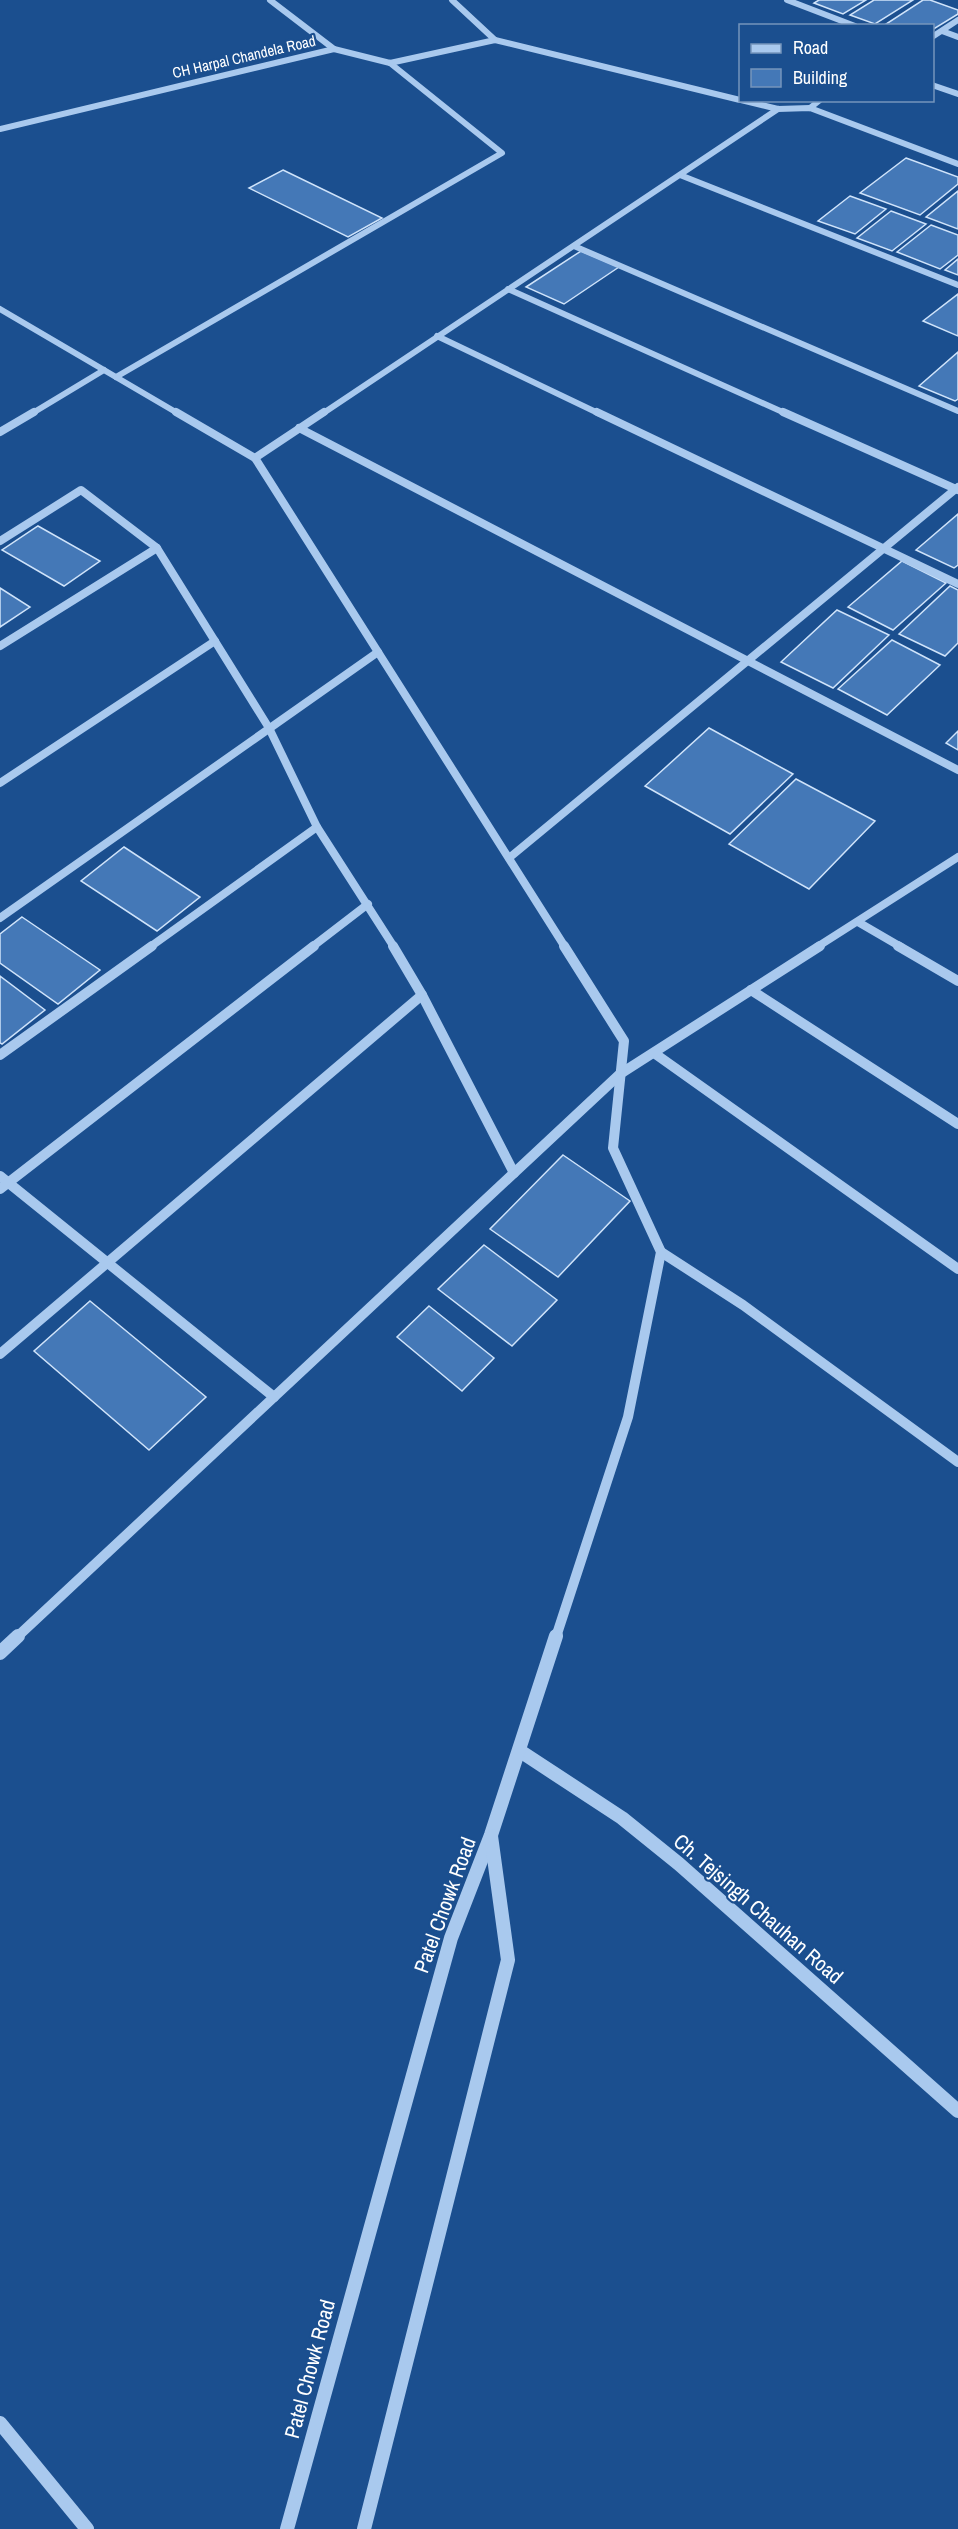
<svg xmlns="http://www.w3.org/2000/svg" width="958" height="2529" font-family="'Archivo Narrow',sans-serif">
<rect width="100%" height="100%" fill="#1b4f8f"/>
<g fill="#4478b7" stroke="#cfe3fa" stroke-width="1.5">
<polygon points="819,0 866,0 843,14 814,3"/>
<polygon points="874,0 913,0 875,24 850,15"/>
<polygon points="923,0 930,0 958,10 958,14 932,30 932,26 883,26"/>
<polygon points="906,158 958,177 958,184 920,215 860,193"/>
<polygon points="283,170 382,218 348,237 249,188"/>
<polygon points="958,191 958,229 926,217"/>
<polygon points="850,196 886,209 855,234 818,221"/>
<polygon points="891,211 926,224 892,251 857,238"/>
<polygon points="931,225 958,235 958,255 940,269 897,252"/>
<polygon points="581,251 619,267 564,304 526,287"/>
<polygon points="958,259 958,275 945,270"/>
<polygon points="958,294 958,336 923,321"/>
<polygon points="958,352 958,399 955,401 919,386"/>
<polygon points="958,514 958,565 954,568 916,550"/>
<polygon points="38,526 100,561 64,586 2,550"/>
<polygon points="902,561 946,583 893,630 848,607"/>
<polygon points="950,586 958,590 958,643 945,656 899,634"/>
<polygon points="0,588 30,607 0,627"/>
<polygon points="837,610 889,635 833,688 781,662"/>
<polygon points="892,640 940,665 887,715 838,689"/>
<polygon points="709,728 793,774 730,834 645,786"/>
<polygon points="958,731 958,750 946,743"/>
<polygon points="796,779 875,821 809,889 729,844"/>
<polygon points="124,847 200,897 157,931 81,881"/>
<polygon points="22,917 100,970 58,1004 0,963 0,934"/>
<polygon points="0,976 45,1010 2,1044 0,1043"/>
<polygon points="563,1155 630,1201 558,1277 490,1229"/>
<polygon points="484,1245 557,1300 512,1346 438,1289"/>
<polygon points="90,1301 206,1397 149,1450 34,1351"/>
<polygon points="429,1306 494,1358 462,1391 397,1337"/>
</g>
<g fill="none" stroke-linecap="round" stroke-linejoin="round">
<g stroke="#a9c9ee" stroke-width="6">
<polyline points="270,0 334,49"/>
<polyline points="452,0 495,40"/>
<polyline points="787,0 855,26"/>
<polyline points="942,31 958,37"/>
<polyline points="932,37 958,20"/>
<polyline points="932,85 958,94"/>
<polyline points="741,100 778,109 810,108 958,164"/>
<polyline points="810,108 820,100"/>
<polyline points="0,129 334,49 390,63 495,40 740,100"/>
<polyline points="680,175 958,285"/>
<polyline points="574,246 958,411"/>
<polyline points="508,289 787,414"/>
<polyline points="0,309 179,414"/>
<polyline points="437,336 600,414"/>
<polyline points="116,377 502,153 390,63"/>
<polyline points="31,414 104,370"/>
<polyline points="322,414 778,109"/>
</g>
<g stroke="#a9c9ee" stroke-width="8">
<polyline points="176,412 255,458 565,947"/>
<polyline points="597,412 958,584"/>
<polyline points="783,412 958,490"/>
<polyline points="299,428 958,770"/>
<polyline points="0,432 34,412"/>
<polyline points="255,458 324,412"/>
<polyline points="0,541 81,490 157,548 269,728 317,827 394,947"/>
<polyline points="0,646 157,548"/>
<polyline points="0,783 215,641"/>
<polyline points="509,858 958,487"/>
<polyline points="0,918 378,652"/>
<polyline points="858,922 901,947"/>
<polyline points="150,947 317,827"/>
<polyline points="312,947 368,904"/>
<polyline points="817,947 958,857"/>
</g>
<g stroke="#a9c9ee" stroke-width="10">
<polyline points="393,946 422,995 514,1173"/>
<polyline points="898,946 958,981"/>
<polyline points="751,990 958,1124"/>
<polyline points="654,1053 958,1269"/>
<polyline points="0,1055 152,946"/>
<polyline points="0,1176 274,1397"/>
<polyline points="0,1189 314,946"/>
<polyline points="661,1252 743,1305 958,1462"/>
<polyline points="0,1354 422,995"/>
<polyline points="17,1637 620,1074 820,946"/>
<polyline points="556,1637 628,1417 661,1252 613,1148 624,1041 564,946"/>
</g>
<g stroke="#a9c9ee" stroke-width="14">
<polyline points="0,1653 18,1636"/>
<polyline points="520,1751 622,1818 679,1864 958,2111"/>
<polyline points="0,2423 87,2529"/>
<polyline points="287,2529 451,1938 491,1835 556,1636"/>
<polyline points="364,2529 508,1960 491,1836"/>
</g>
</g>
<g text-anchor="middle" stroke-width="4.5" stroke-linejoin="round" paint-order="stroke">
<g font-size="15" fill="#fff" stroke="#1b4f8f">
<text transform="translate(244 57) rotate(-13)" y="5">CH Harpal Chandela Road</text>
</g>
<g font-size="21" fill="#fff" stroke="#1b4f8f">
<text transform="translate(445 1905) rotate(-70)" y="7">Patel Chowk Road</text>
<text transform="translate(758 1909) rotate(41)" y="7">Ch. Tejsingh Chauhan Road</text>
<text transform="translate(310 2369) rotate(-75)" y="7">Patel Chowk Road</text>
</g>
</g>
<rect x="739" y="24" width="195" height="78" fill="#1b4f8f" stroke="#7695bc" stroke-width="1.5"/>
<rect x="751" y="44" width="30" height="9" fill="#a9c9ee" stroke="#7695bc" stroke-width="1.5"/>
<text x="793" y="54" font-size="18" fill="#ffffff">Road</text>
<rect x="751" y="69" width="30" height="18" fill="#4478b7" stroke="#7695bc" stroke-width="1.5"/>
<text x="793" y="84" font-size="18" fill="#ffffff">Building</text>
</svg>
